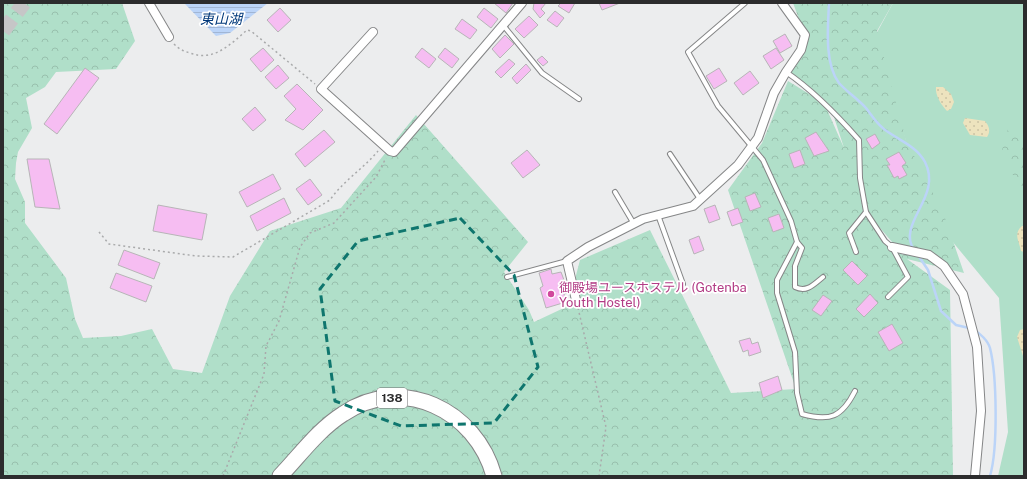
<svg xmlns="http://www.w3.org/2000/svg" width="1027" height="479" font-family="'Public Sans','Noto Sans JP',sans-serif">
<defs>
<pattern id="forest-crowns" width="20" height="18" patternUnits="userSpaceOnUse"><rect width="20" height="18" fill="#b0dfc9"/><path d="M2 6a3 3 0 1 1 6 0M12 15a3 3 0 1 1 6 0" fill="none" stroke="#98c0ad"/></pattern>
<pattern id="sand-dots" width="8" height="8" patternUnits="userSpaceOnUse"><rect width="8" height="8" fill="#ede3be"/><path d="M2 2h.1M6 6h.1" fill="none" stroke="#cbc3a4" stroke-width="1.8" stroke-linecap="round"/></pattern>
<pattern id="water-rules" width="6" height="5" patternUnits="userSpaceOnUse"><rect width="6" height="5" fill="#bbd4f8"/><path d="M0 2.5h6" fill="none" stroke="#a1b6d5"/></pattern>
</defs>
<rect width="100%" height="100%" fill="#ecedee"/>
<polygon fill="#b0dfc9" points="893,3 1024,3 1024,476 998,476 1008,432 999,298 928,212 874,38"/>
<g fill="url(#forest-crowns)" fill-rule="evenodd">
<path d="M3 3H122L135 41 116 69 56 72 45 87 26 98 32 128 18 152 16 163 15 179 25 202V223L66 278 75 319 83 338 121 336 152 329 173 369 202 373 230 296 270 231 341 208 416 115 528 242 504 272 529 310 534 322 568 306 580 260 650 230 731 393 796 389 728 190 762 143 788 81 819 100 790 75 805 35 793 3H893L877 31 906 140 943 212 964 273 907 259 950 290 953 476H3ZM825 105 832 111 844 148ZM869 215 904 256 885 241Z"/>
<polygon points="1008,129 1024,141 1024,201 1002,150"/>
</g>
<g fill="url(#sand-dots)">
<path d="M936 87H943L951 94 954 102 951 109 947 111C941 105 935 95 936 87Z"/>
<path d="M965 118 985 121C989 126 991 131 987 137L970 135 963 123Z"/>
<path d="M1022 226H1024V252L1021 251C1019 240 1013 234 1022 226Z"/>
<polygon points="1024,329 1024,355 1023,356 1017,337 1020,330"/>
</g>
<polygon fill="url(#water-rules)" points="184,3 268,3 230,33 216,36"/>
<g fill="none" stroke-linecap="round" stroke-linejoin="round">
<g stroke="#bbd4f8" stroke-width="2.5">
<path d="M829 3C828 25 824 64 839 83 847 92 858 99 866 108 873 117 877 125 888 132 901 141 917 147 925 162 943 197 896 223 914 250"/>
<polyline points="918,255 928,270 941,311 956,325 969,328"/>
<path d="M974 330C980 333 988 341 990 348 997 376 998 449 990 476"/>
</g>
</g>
<g fill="#f6bdf2" stroke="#b7b5b7">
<polygon points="494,3 513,3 506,13"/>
<polygon points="534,3 546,3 541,9 545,13 540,18 533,9"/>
<polygon points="561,3 575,3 569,13 558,6"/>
<polygon points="599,3 620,3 602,10"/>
<polygon points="280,8 291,20 278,32 267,20"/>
<polygon points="484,8 498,19 491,28 477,17"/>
<polygon points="555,11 564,18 557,27 547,20"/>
<polygon points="529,16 538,25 524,38 515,29"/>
<polygon points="462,19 477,30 470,39 455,29"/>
<polygon points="785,34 792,46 780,53 773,41"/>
<polygon points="505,35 514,44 500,58 492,49"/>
<polygon points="263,48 274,60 261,72 250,59"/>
<polygon points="422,48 436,59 429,68 415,57"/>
<polygon points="445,48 459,59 452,68 438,57"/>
<polygon points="776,48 784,60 771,69 763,56"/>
<polygon points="542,56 548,62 543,66 537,60"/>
<polygon points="509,59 515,64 501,78 495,72"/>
<polygon points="526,64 531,70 517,84 512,78"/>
<polygon points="278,65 289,78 276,89 265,77"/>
<polygon points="85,68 99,78 57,134 44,124"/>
<polygon points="719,68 727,81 714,89 706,76"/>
<polygon points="750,71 759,83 743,95 734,83"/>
<polygon points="297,84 323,110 303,130 285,120 296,109 284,96"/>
<polygon points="255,107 266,120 253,131 242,119"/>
<polygon points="324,130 335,142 305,167 295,154"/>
<polygon points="816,132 829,151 814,156 805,138"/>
<polygon points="875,134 880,143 872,149 866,139"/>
<polygon points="527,150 540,165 523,178 511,163"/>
<polygon points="800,150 805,164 794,168 789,154"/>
<polygon points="899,152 906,163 902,166 907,175 899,179 898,176 894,178 887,165 890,165 886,159"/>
<polygon points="27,159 49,159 60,209 35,207"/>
<polygon points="273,174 281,189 247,207 239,192"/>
<polygon points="310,179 322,195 308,205 296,189"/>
<polygon points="755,193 761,207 750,211 745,197"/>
<polygon points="284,198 291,213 257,231 250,216"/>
<polygon points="158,205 207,214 202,240 153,231"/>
<polygon points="715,205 720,219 709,223 704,209"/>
<polygon points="738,208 743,222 732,226 727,212"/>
<polygon points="779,214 784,228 773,232 768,218"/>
<polygon points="699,236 704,250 694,254 689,240"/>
<polygon points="124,250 160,263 154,279 118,265"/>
<polygon points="852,261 867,276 858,285 843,270"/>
<polygon points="551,269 552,274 561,272 564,280 561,280 562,286 565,285 567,293 564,294 566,302 546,308 540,288 543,286 539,273"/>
<polygon points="116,273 152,286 146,302 110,288"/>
<polygon points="870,294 878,303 864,317 856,309"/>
<polygon points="823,295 832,301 821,316 812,310"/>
<polygon points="892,324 903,343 889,351 878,332"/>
<polygon points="750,338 752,344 758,342 761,352 749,356 748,350 743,352 739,341"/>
<polygon points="778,376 782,390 763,398 759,383"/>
</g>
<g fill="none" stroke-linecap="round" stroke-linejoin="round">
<polyline stroke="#c6c6c7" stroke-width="15" stroke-dasharray="15 8" stroke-linecap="butt" points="3,31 24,3"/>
<g stroke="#858687" stroke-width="6">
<g id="lane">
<path d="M745 3 688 52 718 106 763 160 791 221 797 242 777 280V293L795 352 797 393 802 414C830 422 842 417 855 391"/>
<polyline points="503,25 542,73 579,99"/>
<path d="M786 72C814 91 837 115 859 140L860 178 866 212 885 241 892 247 908 277 888 297"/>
<polyline points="670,154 700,199"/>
<polyline points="615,192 634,224"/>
<polyline points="658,215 683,284"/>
<path d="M797 242 802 248 795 266V287C807 293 814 284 823 277"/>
<polyline points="856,252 849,233 866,212"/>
<polyline points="507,277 567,261"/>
</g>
</g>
<g stroke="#858687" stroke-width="10">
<g id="street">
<polyline points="149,3 169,37"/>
<polyline points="373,32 321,89 390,151 394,152 522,3"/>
<polyline points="892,247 929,255 944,266 963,294 977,347 981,411 975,476"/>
<polyline points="576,300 567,261 588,247 643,219 693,206 738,165 758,138 774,93 786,72 801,50 805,35 782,3"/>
</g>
</g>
<g stroke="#858687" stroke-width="17">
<path id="highway" d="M280 476C300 455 319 429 343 414 402 374 476 410 494 476"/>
</g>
<g stroke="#a9aaab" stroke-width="1.5" stroke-dasharray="2 3" stroke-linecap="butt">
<path d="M174 44C179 49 183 51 190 53 213 62 230 45 247 30L251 31 315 84"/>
<path d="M99 232 109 244 196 256 233 257 330 200C343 181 363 169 378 151"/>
<polyline points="578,308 606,427 599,476"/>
<polyline points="223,476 264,374 266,346 279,321 300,247 310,233 334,223 376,177 386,158"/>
</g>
<use href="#lane" stroke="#fff" stroke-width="4"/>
<use href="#street" stroke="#fff" stroke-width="8"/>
<use href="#highway" stroke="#fff" stroke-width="15"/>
</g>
<path fill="none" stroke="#0f766e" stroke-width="3" stroke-dasharray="8 5" stroke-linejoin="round" d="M460 218 514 275 538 367 494 423 401 426 335 401 320 289 358 241Z"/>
<circle fill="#d1479c" stroke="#fff" stroke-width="1.5" cx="551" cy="294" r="4"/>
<g text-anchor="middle" stroke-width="3.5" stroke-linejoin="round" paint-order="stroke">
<rect fill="#fff" stroke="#6b6b6c" stroke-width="1" x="377" y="388" width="30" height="20" rx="3"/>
<g font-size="12" font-weight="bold" fill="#2c2c2d">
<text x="392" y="402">138</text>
</g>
<g font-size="13" fill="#b23c85" stroke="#fff" text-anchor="start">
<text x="559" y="292">御殿場ユースホステル (Gotenba<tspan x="559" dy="15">Youth Hostel)</tspan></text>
</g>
<g font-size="14" font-style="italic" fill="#00387a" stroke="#fff">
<text x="221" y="24">東山湖</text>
</g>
</g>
<rect width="1027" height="479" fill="none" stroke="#2c2c2d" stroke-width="8"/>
</svg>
